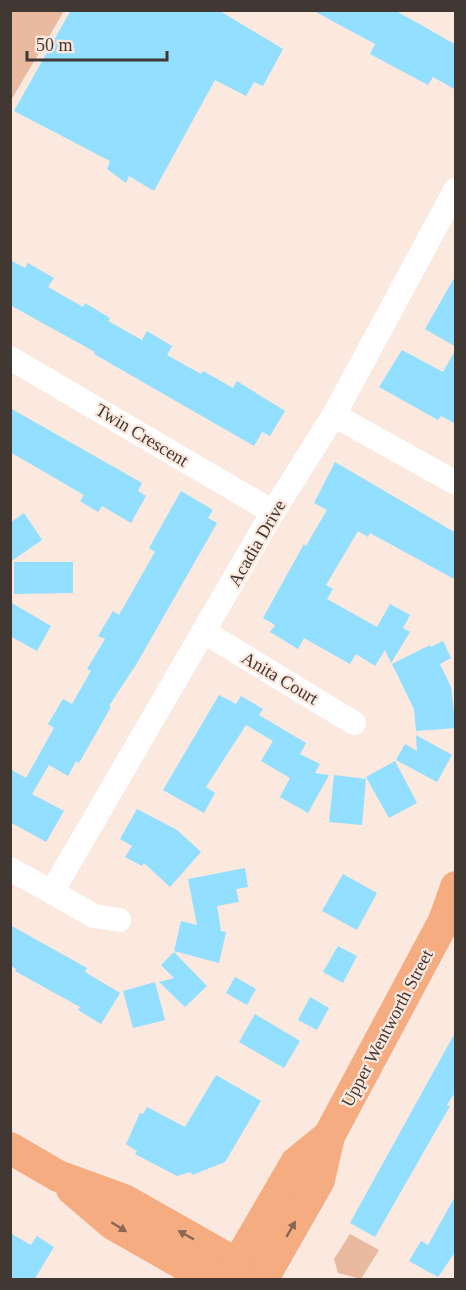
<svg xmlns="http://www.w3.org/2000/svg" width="466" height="1290" font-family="Georgia,serif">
<rect width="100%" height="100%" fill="#fbe8de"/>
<g fill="#e9b9a0">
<polygon points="11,10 64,11 11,100 10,11"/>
<polygon points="350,1234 379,1250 361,1279 338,1273 334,1259"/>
</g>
<g fill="#92dfff">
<polygon points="71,10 218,10 283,49 263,86 254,82 246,96 215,80 154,191 129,176 126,183 107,169 110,161 14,111"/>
<polygon points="312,10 394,10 423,26 456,45 456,90 433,77 428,85 370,54 375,44"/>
<polygon points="10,260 25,268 28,263 54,278 48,287 83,307 85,303 110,318 108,321 142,340 147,331 172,346 167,355 201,374 203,371 233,388 237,381 285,411 270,436 262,432 254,446 94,354 95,352 10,305"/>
<polygon points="456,275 456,347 425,329"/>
<polygon points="456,349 456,424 441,416 438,420 379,387 402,350 443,372"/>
<polygon points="10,408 142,483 138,491 146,496 131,523 102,506 98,512 80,501 84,495 10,452"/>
<polygon points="335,462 456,533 456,580 370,533 368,537 358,531 326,585 333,589 327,599 377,627 390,604 410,615 403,628 410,632 391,663 385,650 375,666 356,654 350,664 304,638 298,649 270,632 275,625 263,618 304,544 306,546 327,510 314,503"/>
<polygon points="181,491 213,510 208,518 217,523 137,663 109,706 111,707 79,763 76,761 68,776 49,765 32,794 64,811 46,842 10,822 10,769 26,778 54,728 48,724 63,699 72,704 91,671 87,669 105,639 98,636 113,611 119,615 155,552 149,548"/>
<polygon points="24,513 42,540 10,562 10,523"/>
<polygon points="14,562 73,562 73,593 14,594"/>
<polygon points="10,602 51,626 37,651 10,636"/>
<polygon points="443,641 451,658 440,664 451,687 456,728 416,731 414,709 392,664 430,645 431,647"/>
<polygon points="219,695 236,704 241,696 263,709 259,715 306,743 300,754 320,764 315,773 329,775 308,813 280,797 290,778 261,761 273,741 246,725 206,787 215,793 204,813 163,790"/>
<polygon points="416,735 452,755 437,782 396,760 405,744 417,751"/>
<polygon points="395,761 417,803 389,818 366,777"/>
<polygon points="334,775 366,779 362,825 329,822"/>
<polygon points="137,809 177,830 201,852 170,887 144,863 142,866 125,857 132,846 120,839"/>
<polygon points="245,868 248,887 236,889 239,902 217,906 221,931 226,932 219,963 174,951 181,921 197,925 188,879"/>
<polygon points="343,874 377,893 357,930 322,911"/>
<polygon points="10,925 87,968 85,972 120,993 101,1024 78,1010 80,1007 15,971 16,969 10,965"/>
<polygon points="338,946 357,956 343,983 323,972"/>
<polygon points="174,952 207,986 185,1007 159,982 174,978 161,965"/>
<polygon points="235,977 256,989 247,1005 226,993"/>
<polygon points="155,982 165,1020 133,1028 123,991"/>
<polygon points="310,997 329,1008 317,1030 298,1020"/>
<polygon points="255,1014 300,1041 284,1068 239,1042"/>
<polygon points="456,1031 456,1091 447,1105 450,1106 375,1237 350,1223"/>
<polygon points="216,1075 261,1101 225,1162 192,1175 191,1172 177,1176 135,1154 137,1151 126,1144 140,1113 143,1114 147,1107 185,1127"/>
<polygon points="456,1195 456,1251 438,1277 409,1261 421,1241 428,1245"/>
<polygon points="10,1233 31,1245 37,1236 54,1247 34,1280 10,1280"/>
</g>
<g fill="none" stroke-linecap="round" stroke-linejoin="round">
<g stroke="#fff" stroke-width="24">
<polyline points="10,358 273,512"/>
<polyline points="334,415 456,483"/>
<polyline points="206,633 354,723"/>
<polyline points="10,869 52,892 273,512 334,415 456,189"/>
<polyline points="52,892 94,916 119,920"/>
</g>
<g stroke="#f4ac80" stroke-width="32">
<polyline points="10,1148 58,1176 124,1200 265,1280"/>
<polyline points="72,1189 113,1224 211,1280"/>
<polyline points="228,1280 296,1163 329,1136"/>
<polyline points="262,1280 319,1180 329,1136 444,921 456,887"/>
</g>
</g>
<defs><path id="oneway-solid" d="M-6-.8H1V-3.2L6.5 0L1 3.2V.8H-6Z" transform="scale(1.5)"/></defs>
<g fill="#896652">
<use href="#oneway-solid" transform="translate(119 1227) rotate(32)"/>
<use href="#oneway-solid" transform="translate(291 1229) rotate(-60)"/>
<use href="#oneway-solid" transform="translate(186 1235) rotate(-151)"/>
</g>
<g text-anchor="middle" stroke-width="4.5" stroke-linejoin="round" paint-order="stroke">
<g font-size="18" fill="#413733" stroke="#fbe8de">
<text transform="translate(142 435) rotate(31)" y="6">Twin Crescent</text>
<text transform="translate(257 543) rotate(-60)" y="6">Acadia Drive</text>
<text transform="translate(280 678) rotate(31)" y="6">Anita Court</text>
<text transform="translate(387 1028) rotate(-62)" y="6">Upper Wentworth Street</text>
</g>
</g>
<rect width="466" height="1290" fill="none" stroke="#413733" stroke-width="24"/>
<path d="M27 51v9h140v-9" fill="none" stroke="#413733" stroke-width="3"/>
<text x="36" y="51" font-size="18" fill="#413733" stroke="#fbe8de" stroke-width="4.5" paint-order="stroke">50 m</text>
</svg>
